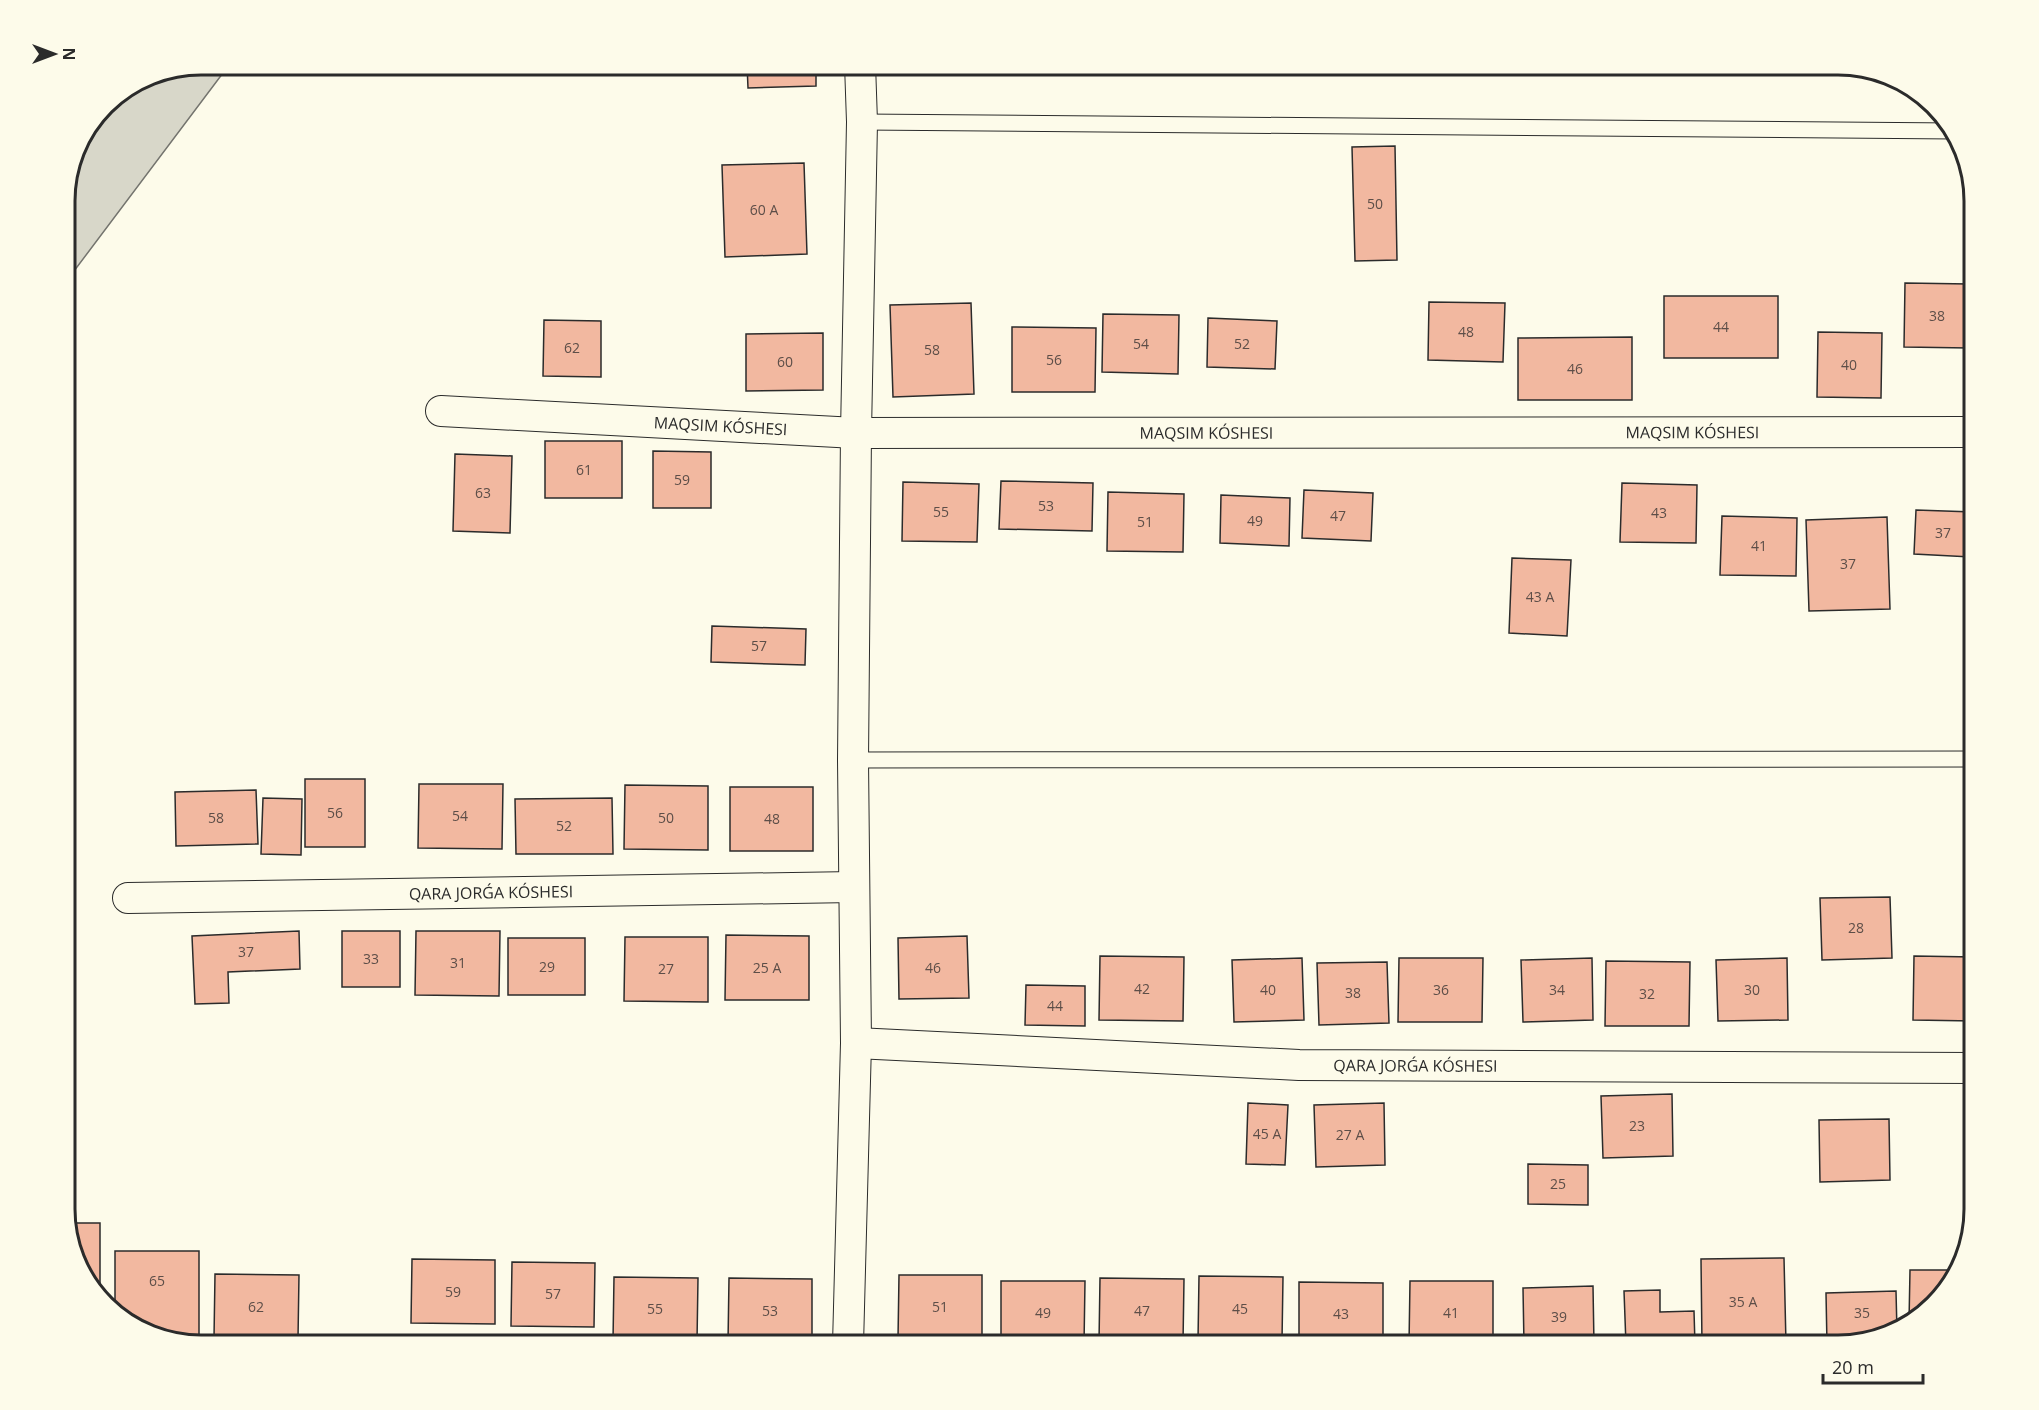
<svg xmlns="http://www.w3.org/2000/svg" width="2039" height="1410" font-family="'Open Sans',sans-serif">
<rect width="100%" height="100%" fill="#fdfbea"/>
<polygon fill="#d8d7c9" stroke="#74746e" stroke-width="1.5" points="201,65 229,65 65,283 65,192 75,148 105,104 149,75"/>
<g fill="#f2b8a0" stroke="#2b2b2b" stroke-width="1.5">
<polygon points="747,64 816,64 816,86 748,88"/>
<polygon points="1395,146 1397,260 1355,261 1352,147"/>
<polygon points="804,163 807,254 725,257 722,165"/>
<polygon points="1905,283 1969,284 1969,348 1904,347"/>
<rect x="1664" y="296" width="114" height="62"/>
<polygon points="1429,302 1505,303 1503,362 1428,360"/>
<polygon points="971,303 974,394 893,397 890,305"/>
<polygon points="1103,314 1179,315 1178,374 1102,372"/>
<polygon points="1208,318 1277,321 1275,369 1207,367"/>
<polygon points="544,320 601,321 601,377 543,376"/>
<polygon points="1012,327 1096,328 1095,392 1012,392"/>
<polygon points="1818,332 1882,333 1881,398 1817,397"/>
<polygon points="823,333 823,390 746,391 746,334"/>
<polygon points="1632,337 1632,400 1518,400 1518,338"/>
<rect x="545" y="441" width="77" height="57"/>
<polygon points="653,451 711,452 711,508 653,508"/>
<polygon points="455,454 512,456 510,533 453,531"/>
<polygon points="1001,481 1093,483 1092,531 999,529"/>
<polygon points="903,482 979,484 977,542 902,541"/>
<polygon points="1622,483 1697,485 1696,543 1620,542"/>
<polygon points="1304,490 1373,493 1371,541 1302,538"/>
<polygon points="1108,492 1184,494 1183,552 1107,551"/>
<polygon points="1221,495 1290,498 1289,546 1220,543"/>
<polygon points="1916,510 1973,512 1971,557 1914,554"/>
<polygon points="1722,516 1797,518 1796,576 1720,575"/>
<polygon points="1887,517 1890,609 1809,611 1806,520"/>
<polygon points="1512,558 1571,560 1567,636 1509,633"/>
<polygon points="712,626 806,629 805,665 711,662"/>
<rect x="305" y="779" width="60" height="68"/>
<polygon points="419,784 503,784 502,849 418,848"/>
<polygon points="625,785 708,786 708,850 624,849"/>
<rect x="730" y="787" width="83" height="64"/>
<polygon points="256,790 258,844 176,846 175,792"/>
<polygon points="263,798 302,799 301,855 261,854"/>
<polygon points="612,798 613,854 516,854 515,799"/>
<polygon points="1890,897 1892,958 1822,960 1820,898"/>
<polygon points="299,931 300,969 228,972 229,1003 195,1004 192,936"/>
<rect x="342" y="931" width="58" height="56"/>
<polygon points="416,931 500,931 499,996 415,995"/>
<polygon points="726,935 809,936 809,1000 725,1000"/>
<polygon points="967,936 969,998 899,999 898,938"/>
<polygon points="625,937 708,937 708,1002 624,1001"/>
<rect x="508" y="938" width="77" height="57"/>
<polygon points="1100,956 1184,957 1183,1021 1099,1020"/>
<polygon points="1914,956 1974,957 1974,1021 1913,1020"/>
<polygon points="1302,958 1304,1020 1234,1022 1232,960"/>
<polygon points="1399,958 1483,958 1482,1022 1398,1022"/>
<polygon points="1592,958 1593,1020 1523,1022 1521,960"/>
<polygon points="1787,958 1788,1020 1718,1021 1716,960"/>
<polygon points="1606,961 1690,962 1689,1026 1605,1026"/>
<polygon points="1387,962 1389,1023 1319,1025 1317,963"/>
<polygon points="1026,985 1085,986 1085,1026 1025,1025"/>
<polygon points="1672,1094 1673,1156 1603,1158 1601,1096"/>
<polygon points="1248,1103 1288,1105 1285,1165 1246,1164"/>
<polygon points="1384,1103 1385,1165 1316,1167 1314,1105"/>
<polygon points="1889,1119 1890,1180 1820,1182 1819,1120"/>
<polygon points="1528,1164 1588,1165 1588,1205 1528,1204"/>
<polygon points="66,1223 100,1223 100,1296 83,1277"/>
<polygon points="115,1251 199,1251 199,1335 169,1336 125,1322 115,1312"/>
<polygon points="1784,1258 1786,1344 1702,1345 1701,1259"/>
<polygon points="412,1259 495,1260 495,1324 411,1323"/>
<polygon points="512,1262 595,1263 594,1327 511,1326"/>
<polygon points="1910,1270 1956,1270 1951,1285 1909,1322"/>
<polygon points="215,1274 299,1275 298,1339 214,1338"/>
<polygon points="899,1275 982,1275 982,1340 898,1339"/>
<polygon points="1199,1276 1283,1277 1282,1341 1198,1341"/>
<polygon points="614,1277 698,1278 697,1342 613,1341"/>
<polygon points="729,1278 812,1279 812,1343 728,1343"/>
<polygon points="1100,1278 1184,1279 1183,1343 1099,1343"/>
<polygon points="1001,1281 1085,1281 1084,1345 1001,1345"/>
<polygon points="1410,1281 1493,1281 1493,1345 1409,1345"/>
<polygon points="1299,1282 1383,1283 1383,1345 1299,1345"/>
<polygon points="1593,1286 1594,1345 1524,1345 1523,1288"/>
<polygon points="1660,1290 1660,1312 1694,1311 1695,1345 1626,1345 1624,1291"/>
<polygon points="1896,1291 1897,1332 1838,1345 1827,1345 1826,1293"/>
</g>
<g fill="none" stroke-linecap="round" stroke-linejoin="round">
<g stroke="#2b2b2b" stroke-width="17">
<g id="lane">
<polyline points="862,122 1955,131"/>
<polyline points="853,760 1974,759"/>
</g>
</g>
<g stroke="#2b2b2b" stroke-width="32">
<g id="street">
<path id="s1" d="M441 411 856 433 1974 432"/>
<path id="s2" d="M128 898 854 887"/>
<path id="s3" d="M856 1043 1299 1065 1974 1068"/>
<polyline points="848,1345 856,1043 853,760 856,433 862,122 860,64"/>
</g>
</g>
<use href="#lane" stroke="#fdfbea" stroke-width="15"/>
<use href="#street" stroke="#fdfbea" stroke-width="30"/>
</g>
<g text-anchor="middle" stroke-width="4.5" stroke-linejoin="round" paint-order="stroke">
<g font-size="14" fill="#5d4e48">
<text x="1375" y="209">50</text>
<text x="764" y="215">60 А</text>
<text x="1937" y="321">38</text>
<text x="1721" y="332">44</text>
<text x="1466" y="337">48</text>
<text x="1141" y="349">54</text>
<text x="1242" y="349">52</text>
<text x="572" y="353">62</text>
<text x="932" y="355">58</text>
<text x="1054" y="365">56</text>
<text x="785" y="367">60</text>
<text x="1849" y="370">40</text>
<text x="1575" y="374">46</text>
<text x="584" y="475">61</text>
<text x="682" y="485">59</text>
<text x="483" y="498">63</text>
<text x="1046" y="511">53</text>
<text x="941" y="517">55</text>
<text x="1659" y="518">43</text>
<text x="1338" y="521">47</text>
<text x="1255" y="526">49</text>
<text x="1145" y="527">51</text>
<text x="1943" y="538">37</text>
<text x="1759" y="551">41</text>
<text x="1848" y="569">37</text>
<text x="1540" y="602">43 А</text>
<text x="759" y="651">57</text>
<text x="335" y="818">56</text>
<text x="460" y="821">54</text>
<text x="216" y="823">58</text>
<text x="666" y="823">50</text>
<text x="772" y="824">48</text>
<text x="564" y="831">52</text>
<text x="1856" y="933">28</text>
<text x="246" y="957">37</text>
<text x="371" y="964">33</text>
<text x="458" y="968">31</text>
<text x="547" y="972">29</text>
<text x="767" y="973">25 А</text>
<text x="933" y="973">46</text>
<text x="666" y="974">27</text>
<text x="1142" y="994">42</text>
<text x="1268" y="995">40</text>
<text x="1441" y="995">36</text>
<text x="1557" y="995">34</text>
<text x="1752" y="995">30</text>
<text x="1353" y="998">38</text>
<text x="1647" y="999">32</text>
<text x="1055" y="1011">44</text>
<text x="1637" y="1131">23</text>
<text x="1267" y="1139">45 А</text>
<text x="1350" y="1140">27 А</text>
<text x="1558" y="1189">25</text>
<text x="157" y="1286">65</text>
<text x="453" y="1297">59</text>
<text x="553" y="1299">57</text>
<text x="1743" y="1307">35 А</text>
<text x="256" y="1312">62</text>
<text x="940" y="1312">51</text>
<text x="655" y="1314">55</text>
<text x="1240" y="1314">45</text>
<text x="770" y="1316">53</text>
<text x="1142" y="1316">47</text>
<text x="1043" y="1318">49</text>
<text x="1451" y="1318">41</text>
<text x="1862" y="1318">35</text>
<text x="1341" y="1319">43</text>
<text x="1559" y="1322">39</text>
</g>
<g font-size="16" fill="#2b2b2b" stroke="#fdfbea">
<text dy="6" stroke="none"><textPath href="#s1" startOffset="280">MAQSIM KÓSHESI</textPath></text>
<text dy="6" stroke="none"><textPath href="#s1" startOffset="766">MAQSIM KÓSHESI</textPath></text>
<text dy="6" stroke="none"><textPath href="#s1" startOffset="1252">MAQSIM KÓSHESI</textPath></text>
<text dy="6" stroke="none"><textPath href="#s2" startOffset="363">QARA JORǴA KÓSHESI</textPath></text>
<text dy="6" stroke="none"><textPath href="#s3" startOffset="560">QARA JORǴA KÓSHESI</textPath></text>
</g>
</g>
<path d="M0 0H2039V1410H0ZM201 75H1838A126 126 0 0 1 1964 201V1209A126 126 0 0 1 1838 1335H201A126 126 0 0 1 75 1209V201A126 126 0 0 1 201 75Z" fill="#fdfbea" fill-rule="evenodd"/>
<path fill="none" stroke="#2b2b2b" stroke-width="3" d="M201 75H1838A126 126 0 0 1 1964 201V1209A126 126 0 0 1 1838 1335H201A126 126 0 0 1 75 1209V201A126 126 0 0 1 201 75Z"/>
<g transform="translate(54 54) rotate(90)" stroke="#fdfbea" stroke-width="4.5" paint-order="stroke">
<path d="M0-4.5L10 22L0 15L-10 22Z" fill="#2b2b2b"/>
<text y="-9" font-size="16" font-weight="bold" text-anchor="middle" fill="#2b2b2b">N</text>
</g>
<path d="M1823 1374v9h100v-9" fill="none" stroke="#2b2b2b" stroke-width="3"/>
<text x="1832" y="1374" font-size="18" fill="#2b2b2b" stroke="#fdfbea" stroke-width="4.5" paint-order="stroke">20 m</text>
</svg>
